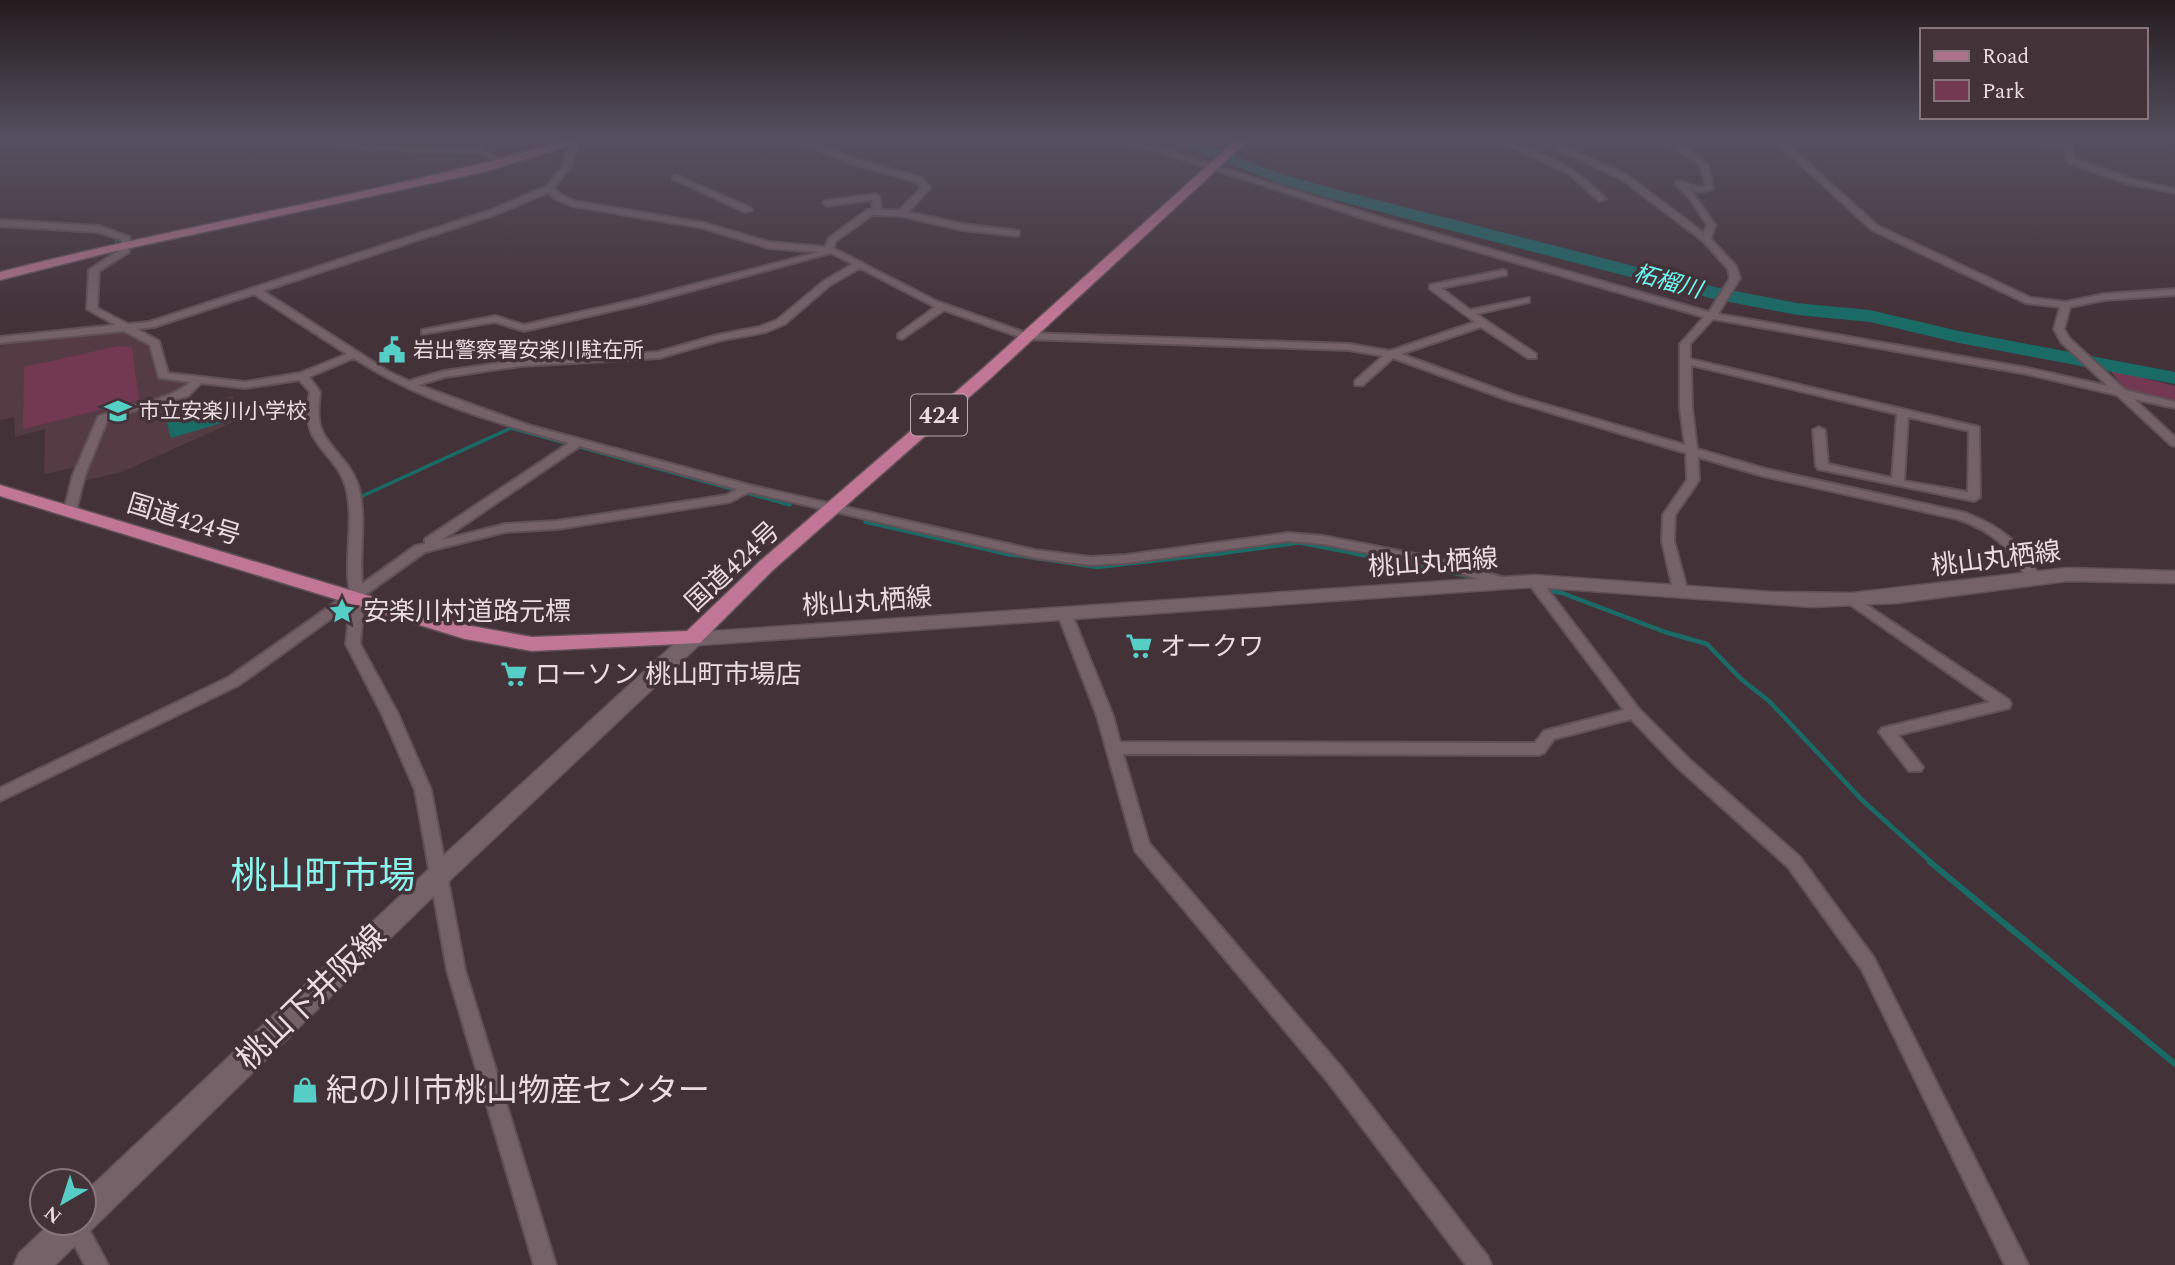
<svg xmlns="http://www.w3.org/2000/svg" width="2175" height="1265" font-family="Spectral,'Noto Sans JP',serif">
<rect width="100%" height="100%" fill="#443239"/>
<polygon fill="#543b44" points="123,330 149,341 158,379 200,382 189,391 195,406 233,396 238,420 122,472 70,484 78,467 44,474 45,429 15,437 14,417 0,420 0,346 8,343"/>
<g fill="#733952">
<polygon points="118,346 132,347 139,400 23,429 24,367"/>
<polygon points="2109,369 2175,386 2175,401 2124,388"/>
</g>
<polygon fill="#1a6a66" points="218,409 222,423 171,438 167,423"/>
<g fill="none" stroke-linecap="round" stroke-linejoin="round">
<polyline stroke="#1a6a66" stroke-width="2.5" points="116,240 116,244"/>
<g stroke="#1a6a66" stroke-width="3.5">
<polyline points="358,498 511,428 790,505"/>
<polyline points="865,522 1010,555"/>
<polyline points="1211,555 1299,543 1362,555"/>
</g>
<g stroke="#1a6a66" stroke-width="4.5">
<polyline points="1002,553 1097,567 1223,553"/>
<polyline points="1353,553 1474,577"/>
<polyline points="1545,590 1562,593 1665,632 1707,644 1741,679 1769,701 1862,800 1932,863"/>
</g>
<polyline stroke="#1a6a66" stroke-width="6" points="1930,862 2175,1064"/>
<polygon fill="#1a6a66" fill-rule="evenodd" points="1164,138 1186,138 1288,176 1339,190 1715,287 1797,303 1870,310 1959,331 2175,372 2175,384 1959,343 1870,322 1797,315 1714,299 1327,198 1276,182"/>
<g stroke="#5f5156" stroke-width="4">
<g id="minor">
<polygon points="312,138 328,138 375,147 481,148 507,164 500,166 479,152 375,151"/>
<path d="M791 138H801L852 158 922 178 930 188 908 212 962 224 1019 231V235L1016 236 962 230 902 216 872 215 836 241 833 248 936 301 1026 333 1349 344 1390 351 1475 322 1430 289V285L1503 270 1506 271V275L1441 288 1470 310 1529 298V302L1476 314 1536 354V358H1528L1481 327 1401 354 1516 396 1685 445 1680 408V344L1704 317 1375 222 1117 138H1128L1381 218 1709 312 1730 278 1728 269 1703 241 1621 179 1535 138H1545L1627 175 1704 233 1707 225 1690 199 1675 183 1679 181 1700 187 1706 186 1700 166 1664 138H1673L1708 165 1713 189 1700 192 1690 189 1715 225 1711 239 1736 266 1740 278 1718 314 2027 368 2108 386 2061 342 2054 329 2060 307 2026 303 1872 230 1772 138H1780L1878 226 2031 298 2066 302 2104 294 2175 289V295L2104 300 2070 307 2064 329 2069 338 2125 390 2175 402V408L2134 399 2175 437V446L2171 445 2117 395 2027 374 1713 319 1690 344V359L1979 427 1980 497 1974 501 1818 469 1816 466 1813 430 1819 427 1825 430 1828 464 1892 478 1897 414 1691 365 1692 408 1697 449 1766 469 1966 513C2004 528 2019 542 2040 577L2033 581 2028 580C2008 547 1996 533 1958 519L1763 476 1698 457 1699 480 1675 515 1674 541 1687 589 1680 593 1673 589 1662 541 1663 515 1687 480 1686 453 1508 400 1393 358 1363 385H1355V381L1383 356 1349 350 1025 339 944 310 902 339 898 338V334L935 307 860 268 830 285 785 324 766 332 718 341 659 358 521 366 445 377 418 385 528 425 749 485 1035 550 1090 557 1126 555 1288 533 1323 536 1431 557 1512 580 1514 583 1507 587 1429 565 1323 544 1288 541 1126 563 1090 565 1035 558 749 492 730 502 557 529 505 532 425 552 362 597 364 600 360 644 398 714 431 790 465 970 556 1265H534L447 970 415 790 382 714 346 644 350 605 239 685 0 801V788L229 677 350 592C343 557 356 520 345 484 338 461 314 448 309 425 306 414 308 403 310 392L299 380 245 388 201 383 188 396 118 415 107 421 85 475 76 511 70 515 66 514 64 511 73 475 98 417C126 403 168 403 190 382L159 378 150 345 124 331 0 343V337L115 325 87 309 89 270 121 249 122 240 98 232 0 226V220L99 226 129 237V252L99 271 97 308 128 324 149 322 491 210 547 186 563 166 570 142 574 140 578 142 571 166 554 188 560 194 574 201 704 223 769 242 825 247 829 238 867 210H873L872 200 827 206 823 203 824 201 876 194 880 197 881 210H900L921 188 916 182 846 162ZM549 192 554 198 572 206 703 228 768 248 819 252 638 299 524 325 495 316 422 330V334L495 322 524 331 642 304 831 253 853 264 824 281 777 320 759 327 717 335 658 352 521 360 444 371 409 381 389 372 263 291 497 214ZM254 294 347 354 300 373 245 382 168 373 159 341 137 329 154 327ZM354 358C418 400 496 423 569 443L425 539V544L415 546 362 584C359 551 367 517 358 485 350 460 326 447 320 425 317 414 319 403 320 392L309 377ZM1908 417 1969 431 1968 492 1904 481ZM580 446 737 489 727 495 557 521 505 524 442 540Z"/>
<path d="M1492 138H1502C1544 155 1574 165 1606 199L1599 201 1568 173Z"/>
<polygon points="2020,138 2035,138 2071,145 2074,159 2131,179 2175,189 2175,193 2126,183 2067,162 2064,149"/>
<polygon points="676,175 751,208 752,210 745,212 673,179 672,177"/>
<polygon points="1534,577 1539,578 1639,709 1689,759 1800,857 1874,958 2028,1265 2005,1265 1862,970 1788,867 1677,767 1631,719 1554,739 1544,753 1539,755 1123,754 1149,843 1342,1068 1488,1257 1491,1265 1466,1265 1328,1082 1135,851 1097,716 1057,612 1059,609 1069,609 1071,612 1113,716 1120,742 1535,743 1544,731 1624,710 1529,584 1527,581 1529,578"/>
<polygon points="1853,596 2009,700 2011,704 2009,708 1898,735 1923,767 1921,771 1909,771 1882,736 1879,732 1882,728 1990,702 1848,603 1846,600"/>
<polygon points="84,1220 108,1265 85,1265 63,1224 84,1223"/>
</g>
</g>
<g stroke="#5f5156" stroke-width="3">
<polygon id="secondary" points="2067,568 2175,571 2175,583 2067,581 1897,603 1812,607 1534,587 699,645 449,881 55,1265 14,1265 19,1253 51,1223 84,1223 84,1193 431,867 686,633 1534,575 1773,592 1852,593"/>
</g>
<g stroke="#5f5156" stroke-width="3">
<path id="primary" d="M575 138H593L484 172 111 252 0 280V272C191 223 386 193 575 138Z"/>
</g>
<g stroke="#5f5156" stroke-width="3">
<polygon id="trunk" points="1238,138 1251,138 992,377 773,570 700,643 532,651 465,639 0,496 0,485 466,625 532,637 687,631 759,562 980,371"/>
</g>
<use href="#minor" fill="#756168" fill-rule="evenodd"/>
<use href="#secondary" fill="#756168" fill-rule="evenodd"/>
<use href="#primary" fill="#ae718a" fill-rule="evenodd"/>
<use href="#trunk" fill="#c17695" fill-rule="evenodd"/>
</g>
<linearGradient id="sky" x2="0" y2="1"><stop stop-color="#251c1f"/><stop offset="0.44" stop-color="#564f5f"/><stop offset="1" stop-color="#564f5f" stop-opacity="0"/></linearGradient>
<rect width="2175" height="315" fill="url(#sky)"/>
<defs>
<g id="civic-bare" transform="scale(2.1)"><path d="M-.6-6.5H3V-4.5H.6V-3L4-1V1h2V6H-6V1h2V-1L-.6-3ZM-1.2 2.5V6h2.4V2.5Z" fill="#55cec5" stroke="#443239" stroke-width="2.5" paint-order="stroke"/></g>
<g id="school-bare" transform="scale(2.1)"><path d="M0-5L7-2L0 1L-7-2ZM-4 1L0 2.5L4 1V4Q0 6-4 4Z" fill="#55cec5" stroke="#443239" stroke-width="2.5" paint-order="stroke"/></g>
<g id="sight-bare" transform="scale(2.1)"><path d="M0-6L1.8-2.2L6-1.7L2.9 1.2L3.7 5.4L0 3.3L-3.7 5.4L-2.9 1.2L-6-1.7L-1.8-2.2Z" fill="#55cec5" stroke="#443239" stroke-width="2.5" paint-order="stroke"/></g>
<g id="supermarket-bare" transform="scale(2.1)"><path d="M-6-5.5h2.5l.6 2H6L4.5 2H-2.5L-4.4-4H-6ZM-1.5 3.2a1.3 1.3 0 1 0 .1 0ZM3 3.2a1.3 1.3 0 1 0 .1 0Z" fill="#55cec5" stroke="#443239" stroke-width="2.5" paint-order="stroke"/></g>
<g id="shop-bare" transform="scale(2.1)"><path d="M-5-2.5h2.3a2.7 3.5 0 0 1 5.4 0H5L5.5 6h-11ZM-1.5-2.5h3a1.5 2.3 0 0 0-3 0Z" fill="#55cec5" stroke="#443239" stroke-width="2.5" paint-order="stroke"/></g>
</defs>
<g fill-rule="evenodd">
<use href="#civic-bare" x="392" y="350"/>
<use href="#school-bare" x="118" y="411"/>
<use href="#sight-bare" x="342" y="611"/>
<use href="#supermarket-bare" x="1139" y="646"/>
<use href="#supermarket-bare" x="514" y="674"/>
<use href="#shop-bare" x="305" y="1090"/>
</g>
<g text-anchor="middle" stroke-width="7" stroke-linejoin="round" paint-order="stroke">
<g font-size="21" fill="#e9dde1" stroke="#443239" text-anchor="start">
<text x="413" y="357">岩出警察署安楽川駐在所</text>
<text x="139" y="418">市立安楽川小学校</text>
</g>
<g font-size="23" font-style="italic" fill="#6dfbf1" stroke="#443239">
<text transform="translate(1668 281) rotate(15)" y="8">柘榴川</text>
</g>
<rect fill="#443239" stroke="#b8aaaf" stroke-width="2" x="911" y="394.5" width="56" height="41" rx="5"/>
<g font-size="24" font-weight="bold" fill="#e9dde1">
<text x="939" y="423">424</text>
</g>
<g font-size="26" fill="#e9dde1" stroke="#443239">
<text transform="translate(184 519) rotate(17)" y="9">国道424号</text>
<text transform="translate(1996 558) rotate(-7)" y="9">桃山丸栖線</text>
<text transform="translate(1433 562) rotate(-4)" y="9">桃山丸栖線</text>
<text transform="translate(732 566) rotate(-43)" y="9">国道424号</text>
<text transform="translate(867 601) rotate(-4)" y="9">桃山丸栖線</text>
</g>
<g font-size="26" fill="#e9dde1" stroke="#443239" text-anchor="start">
<text x="363" y="620">安楽川村道路元標</text>
<text x="1160" y="655">オークワ</text>
<text x="535" y="683">ローソン 桃山町市場店</text>
</g>
<g font-size="32" fill="#e9dde1" stroke="#443239">
<text transform="translate(311 997) rotate(-44)" y="11">桃山下井阪線</text>
</g>
<g font-size="32" fill="#e9dde1" stroke="#443239" text-anchor="start">
<text x="326" y="1101">紀の川市桃山物産センター</text>
</g>
<g font-size="37" fill="#8af5ec" stroke="#443239">
<text x="323" y="888">桃山町市場</text>
</g>
</g>
<rect x="1920" y="28" width="228" height="91" fill="#443239" stroke="#86767c" stroke-width="2"/>
<rect x="1934" y="51" width="35" height="10" fill="#ae718a" stroke="#86767c" stroke-width="2"/>
<text x="1982" y="63" font-size="21" fill="#e9dde1">Road</text>
<rect x="1934" y="80" width="35" height="21" fill="#733952" stroke="#86767c" stroke-width="2"/>
<text x="1982" y="98" font-size="21" fill="#e9dde1">Park</text>
<g transform="translate(63 1202) rotate(219)"><circle r="33" fill="#443239" stroke="#86767c" stroke-width="2"/>
<path d="M0-5L12 26L0 18L-12 26Z" fill="#55cec5"/>
<text y="-10" font-size="19" font-weight="bold" text-anchor="middle" fill="#e9dde1">N</text>
</g>
</svg>
